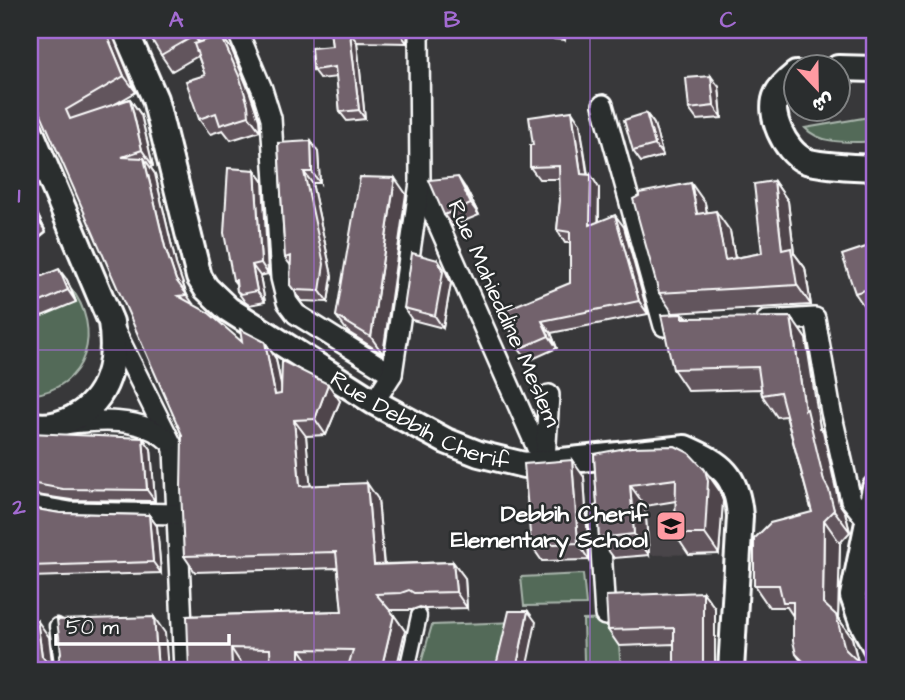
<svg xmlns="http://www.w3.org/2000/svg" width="905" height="700" font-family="'Architects Daughter','Playpen Sans Arabic',sans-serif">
<rect width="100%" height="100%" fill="#38383a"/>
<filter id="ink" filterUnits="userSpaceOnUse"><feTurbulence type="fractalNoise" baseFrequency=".0143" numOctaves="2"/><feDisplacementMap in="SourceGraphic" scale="14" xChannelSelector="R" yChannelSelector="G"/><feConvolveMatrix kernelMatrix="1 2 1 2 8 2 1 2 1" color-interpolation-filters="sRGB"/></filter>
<g filter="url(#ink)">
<g fill="#494549">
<polygon points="696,466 723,495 719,554 649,555 610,559 604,475"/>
<polygon points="715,608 715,670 621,670 617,613"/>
</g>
<g fill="#536b58" stroke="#a9b5ac" stroke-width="2">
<path d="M875 116V142C852 141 822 146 805 128Z"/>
<path d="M70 287C104 329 88 389 30 395V309L32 311Z"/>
<polygon points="583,574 586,605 524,606 521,577"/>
<polygon points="617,619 621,670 580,670 584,662 583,620"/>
<polygon points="517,622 506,670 419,670 432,625"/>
</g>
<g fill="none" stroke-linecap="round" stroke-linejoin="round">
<g stroke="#fff" stroke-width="19">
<g id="pedestrian">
<polyline points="57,626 63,670"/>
<polyline points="407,670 419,616"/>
</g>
</g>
<g stroke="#fff" stroke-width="24">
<g id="minor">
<polyline points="237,30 262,89 271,118 281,278 287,302 296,314 392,374"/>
<polyline points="603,105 664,326 680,325"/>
<polyline points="420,183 544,464"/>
<polyline points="766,321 815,318 831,412 851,500 868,521"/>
<polyline points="114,329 174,449 184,670"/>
<polyline points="374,402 392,374 420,183 419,30"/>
<path d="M64 424C98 420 142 416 169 441"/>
<polyline points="545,459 549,395"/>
<polyline points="30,505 70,512 177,514"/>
<polyline points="599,516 605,615"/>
</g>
</g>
<g stroke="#fff" stroke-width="30">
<g id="tertiary">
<path id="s1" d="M125 30 155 99 199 277 206 288 228 309 374 402 446 441 479 454 524 465 685 448C722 464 737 475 740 516L731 670"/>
<polyline points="838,68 875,69"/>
<path d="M796 74C790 79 781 86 777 94 767 114 785 151 804 160 816 166 860 167 875 168"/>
<path d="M30 130 111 322C117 361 109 399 73 418 59 425 44 428 30 424"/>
<polyline points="875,488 853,596 862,622 875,646"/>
</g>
</g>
<use href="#pedestrian" stroke="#2a2d2e" stroke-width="14"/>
<use href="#minor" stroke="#2a2d2e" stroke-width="19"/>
<use href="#tertiary" stroke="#2a2d2e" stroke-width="24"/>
</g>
<g fill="#62545d" stroke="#fff" stroke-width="2">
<polygon points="30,30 109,30 136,92 115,104 130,99 141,115 153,166 150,167 155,174 176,264 187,295 194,305 242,342 265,342 276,359 281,385 340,401 326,435 306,436 310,485 378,499 384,564 453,562 465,578 467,608 426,609 420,607 412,610 390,610 405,631 348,666 311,665 311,670 271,670 270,665 242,665 187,616 342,611 338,568 195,572 184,556 182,435"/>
<polygon points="192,30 199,42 221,35 232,50 250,93 259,120 260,131 231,140 223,130 210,134 199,119 205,75 198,56 172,71 161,55"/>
<polygon points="330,30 408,30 407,43 357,42 365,119 347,121 340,112 337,77 320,79 313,70 332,46"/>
<polygon points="427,30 438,30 438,36 431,35"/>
<polygon points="523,30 566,30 565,40 528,37"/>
<polygon points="719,87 722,118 697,120 689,109"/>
<polygon points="646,113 654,124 663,156 641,162 633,151"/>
<polygon points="580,123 588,175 599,188 599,221 624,227 648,314 551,333 557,348 528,361 519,349 570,283 570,243 565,243 557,230 560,201 559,179 539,179 530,167 533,145"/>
<polygon points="278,143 318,152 320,183 312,183 332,276 328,302 302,301 290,285 291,266 285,258"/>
<polygon points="255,170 263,181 268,274 260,276 265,302 249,305 245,302 237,291 236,284 233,280"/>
<polygon points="774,181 788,201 794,253 805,268 811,305 673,313 659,293 705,203 707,213 730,231 735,258 762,253"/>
<polygon points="466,189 479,215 452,226 444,215"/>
<polygon points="406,194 383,354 348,332 336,316"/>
<polygon points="30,199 46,232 30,245"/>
<polygon points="875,244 875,320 874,321 855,293"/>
<polygon points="446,272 451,283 443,328 412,320 404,308"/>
<polygon points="67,280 76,302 42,316 34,305"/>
<polygon points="682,314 684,318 806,339 820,428 823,431 839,503 845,512 850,532 840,543 838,618 852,638 858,661 867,670 807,670 796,654 793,616 787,607 769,607 754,585 812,512 786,416 777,417 762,395 761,389 688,391 673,369"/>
<polygon points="143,438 151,449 155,501 71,500 30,494 30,454 33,456"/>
<polygon points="594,454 719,490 723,501 719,554 689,555 675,534 676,501 645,506 649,555 614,558 599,538"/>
<polygon points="584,477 589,560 542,561 531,545"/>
<polygon points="30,508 60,513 149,515 157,526 161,573 30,577"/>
<polygon points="703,592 715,608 715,670 674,670 674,644 619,646 608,630"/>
</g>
<g fill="#50454c" stroke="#fff" stroke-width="2">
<polygon points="105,30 109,30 111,31 136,92 124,76"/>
<polygon points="190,30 192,30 205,52 194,36"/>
<polygon points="401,30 408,30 407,43 400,33"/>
<polygon points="558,30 566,30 565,40"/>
<polygon points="350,33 357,42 365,119 359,110"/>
<polygon points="221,35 232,50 250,93 259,120 260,131 249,116"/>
<polygon points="711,76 719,87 722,118 714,106"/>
<polygon points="130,99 141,115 153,166 142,150"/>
<polygon points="572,111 580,123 589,187 581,174"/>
<polygon points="646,113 654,124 663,156 655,145"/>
<polygon points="311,141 318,152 320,183 312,172"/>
<polygon points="144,158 155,174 176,264 187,296 176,280 165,247"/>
<polygon points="255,170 263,181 268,274 261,263"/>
<polygon points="304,172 312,183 332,276 328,302 320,291"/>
<polygon points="591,175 599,188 598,237 590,225"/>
<polygon points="458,177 466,189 479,215 471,204"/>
<polygon points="395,178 406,194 383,354 371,337"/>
<polygon points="774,181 788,201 794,253 805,268 811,305 797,285 782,250"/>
<polygon points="691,183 705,203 711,234 697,214"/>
<polygon points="30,199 46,232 30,209"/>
<polygon points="716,211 730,231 739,280 725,260"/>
<polygon points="615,215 624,227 648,314 639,301"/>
<polygon points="438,260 446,272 451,283 443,328 435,316"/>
<polygon points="252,265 260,276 265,302 257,291"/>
<polygon points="59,269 67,280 76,302 68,290"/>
<polygon points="791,317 806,339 820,428 823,431 839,503 845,512 850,532 834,510 824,481 805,410"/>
<polygon points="542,321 551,333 557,348 549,336"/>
<polygon points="265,342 276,359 286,411 275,395"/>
<polygon points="328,384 340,401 326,435 315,419"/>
<polygon points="294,420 306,436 312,502 300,486"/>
<polygon points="143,438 151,449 155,501 147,490"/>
<polygon points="572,460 584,477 589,560 578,543"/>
<polygon points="705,470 719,490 723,501 719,554 705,534"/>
<polygon points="367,483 378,499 385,581 374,565"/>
<polygon points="630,485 645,506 649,555 634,534"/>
<polygon points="149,515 157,526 161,573 153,562"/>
<polygon points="824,520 840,543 838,618 852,638 860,670 845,649 823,603"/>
<polygon points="453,562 465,578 467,608 456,592"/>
<polygon points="703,592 715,608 715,670 703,670"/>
<polygon points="528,611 536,622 526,670 516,670"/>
<polygon points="394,615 405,631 396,670 381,670"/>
<polygon points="154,617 165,633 168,670 158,670"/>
<polygon points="37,620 49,637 53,670 52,670 42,656"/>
<polygon points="231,648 242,665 242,670 232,670"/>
<polygon points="300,649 311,665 311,670 300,670"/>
</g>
<g fill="#72626c" stroke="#fff" stroke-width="2">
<polygon points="30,30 105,30 124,76 66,110 70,119 130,99 142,150 122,157 144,158 165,247 176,280 187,295 178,296 209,313 242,342 240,329 265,342 275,395 281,394 282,361 328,384 315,419 294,420 300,486 367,483 374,565 453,562 456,592 414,593 409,590 401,593 376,594 394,615 381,670 347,670 353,650 300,649 300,670 271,670 270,649 231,648 232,670 189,670 187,616 342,611 336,552 184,556 181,489 182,435 30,89"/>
<polygon points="146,30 190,30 194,36 161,55"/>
<polygon points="330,30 401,30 400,33 350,33 359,110 340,112 335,67 313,70 311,48 332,46"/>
<polygon points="221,35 240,78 248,105 249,116 220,125 216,113 199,119 186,81 205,75 194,44"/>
<polygon points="711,76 714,106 689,109 686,78"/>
<polygon points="572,111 581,174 591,175 590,225 615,215 639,301 542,321 549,336 519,349 502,311 570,283 570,232 557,230 560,201 559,166 530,167 530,145 533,145 529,117"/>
<polygon points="646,113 655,145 633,151 624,120"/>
<polygon points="311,141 312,172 304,172 324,264 320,291 294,290 290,285 291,256 285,258 278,143"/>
<polygon points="228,168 255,170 261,263 252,265 257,291 241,294 237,291 236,280 233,280 224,233"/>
<polygon points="360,177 395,178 371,337 336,316"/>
<polygon points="458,177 471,204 444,215 429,180"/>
<polygon points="774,181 782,250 791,248 797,285 659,293 633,199 639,196 639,193 691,183 697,214 716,211 725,260 762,253 754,184"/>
<polygon points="875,244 875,287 855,293 842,255"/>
<polygon points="412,253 438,260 443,272 435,316 404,308"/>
<polygon points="59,269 68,290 34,305 30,294 30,281"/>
<polygon points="682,314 682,318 791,317 805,410 807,409 824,481 829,490 834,510 824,520 823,603 836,615 845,649 867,670 812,670 796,654 793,641 793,602 783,602 779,585 754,585 754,539 770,523 812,512 780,392 762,395 758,367 673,369 661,315"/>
<polygon points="30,433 143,438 147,490 63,489 30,483 30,454 33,456 35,454 30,446"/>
<polygon points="675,446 689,453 705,470 708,481 705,534 675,534 676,479 630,485 634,534 599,538 594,454 631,447"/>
<polygon points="572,460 578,543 531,545 524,464"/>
<polygon points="30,508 60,513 149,515 153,562 30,566"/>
<polygon points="703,592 703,670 674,670 674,628 608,630 606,596"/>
<polygon points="509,611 528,611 516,670 495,670"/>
<polygon points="154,617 158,670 30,670 30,621 37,620 42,656 45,660 52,663 58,661 61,653 57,620"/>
</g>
</g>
<path fill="none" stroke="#a36bd2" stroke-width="2" stroke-opacity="0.55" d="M314 30V670M590 30V670M30 350H875"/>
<defs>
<g id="school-square" transform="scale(1.575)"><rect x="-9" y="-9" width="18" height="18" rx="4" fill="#ff9aa2" stroke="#2a2d2e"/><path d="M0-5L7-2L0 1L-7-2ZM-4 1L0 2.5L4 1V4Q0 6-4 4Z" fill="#111"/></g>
</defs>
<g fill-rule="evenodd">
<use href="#school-square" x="671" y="526"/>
</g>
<g text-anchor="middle" stroke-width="5" stroke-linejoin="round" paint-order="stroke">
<g font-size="23" fill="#fff" stroke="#2a2d2e">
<text transform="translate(505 313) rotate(66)" y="8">Rue Mahieddine Meslem</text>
<text dy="8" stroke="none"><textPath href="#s1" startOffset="525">Rue Debbih Cherif</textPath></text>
</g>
<g font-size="23" font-weight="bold" fill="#fff" stroke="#2a2d2e" text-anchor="end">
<text x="648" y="521">Debbih Cherif<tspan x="648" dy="26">Elementary School</tspan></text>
</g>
</g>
<rect width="905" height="700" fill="none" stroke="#2a2d2e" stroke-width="77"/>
<g transform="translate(817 88) rotate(158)"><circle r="33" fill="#2a2d2e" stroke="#7f8182" stroke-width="2"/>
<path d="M0-5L12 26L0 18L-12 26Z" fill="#ff9aa2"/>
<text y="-10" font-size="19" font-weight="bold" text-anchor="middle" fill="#ffffff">ش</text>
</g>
<path d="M56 634v10h173v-10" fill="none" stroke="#ffffff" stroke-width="3.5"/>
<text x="66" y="634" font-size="21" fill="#ffffff" stroke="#2a2d2e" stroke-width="5" paint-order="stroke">50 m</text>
<rect x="38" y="38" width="828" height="624" fill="none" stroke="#a36bd2" stroke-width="2.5"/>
<g font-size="23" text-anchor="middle" font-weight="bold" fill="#a36bd2">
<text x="176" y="27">A</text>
<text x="452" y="27">B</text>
<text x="728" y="27">C</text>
<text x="19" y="202">1</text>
<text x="19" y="514">2</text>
</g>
</svg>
